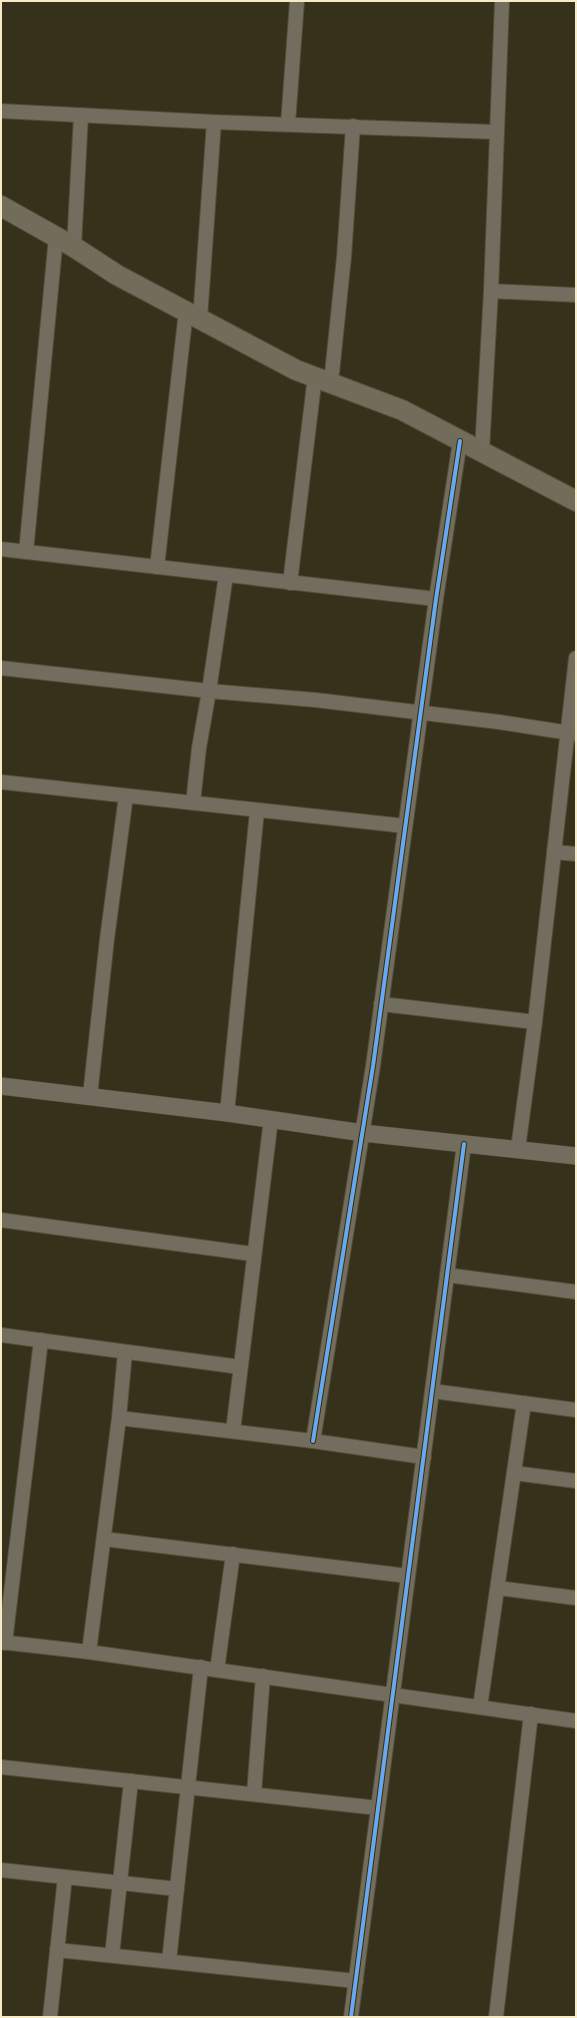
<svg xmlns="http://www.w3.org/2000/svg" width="577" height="2018" font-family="Overpass,sans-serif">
<rect width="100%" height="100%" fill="#36311a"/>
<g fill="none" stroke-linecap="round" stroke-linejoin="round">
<g stroke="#524d38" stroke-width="16">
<g id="minor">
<polyline points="1,111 214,122 496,132"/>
<polyline points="288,124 297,1"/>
<polyline points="74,247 81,115"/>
<polyline points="491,291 576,295"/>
<polyline points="200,319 214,122"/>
<polyline points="331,383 344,257 353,126"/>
<polyline points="482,451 491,291 502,1"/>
<polyline points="1,549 436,599"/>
<polyline points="26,552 56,237"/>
<polyline points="157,567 186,311"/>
<polyline points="290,583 315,376"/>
<polyline points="1,668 209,691 316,700 499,722 576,734"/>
<polyline points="1,782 405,826"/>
<polyline points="193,803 199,748 209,691 226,575"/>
<polyline points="554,852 576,854"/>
<polyline points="381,1004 535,1022"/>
<polyline points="90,1096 107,939 126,796"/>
<polyline points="227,1113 257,811"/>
<polyline points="518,1149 535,1022 576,658"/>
<polyline points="1,1220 253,1254"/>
<polyline points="447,1275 576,1292"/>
<polyline points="1,1335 240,1367"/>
<polyline points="432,1391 576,1410"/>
<polyline points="119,1418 313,1441 424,1457"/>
<polyline points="233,1431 271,1119"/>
<polyline points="313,1441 373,1066 436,599 460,441"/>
<polyline points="514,1473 576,1481"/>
<polyline points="104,1539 408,1576"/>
<polyline points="498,1588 576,1598"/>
<polyline points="1,1642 89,1652 576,1721"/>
<polyline points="5,1643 41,1340"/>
<polyline points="89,1652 119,1418 125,1352"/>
<polyline points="217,1670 233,1554"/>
<polyline points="480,1707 524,1403"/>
<polyline points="1,1767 378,1808"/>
<polyline points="254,1794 263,1676"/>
<polyline points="1,1870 177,1889"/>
<polyline points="57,1950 356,1981"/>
<polyline points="112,1955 131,1781"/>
<polyline points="169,1961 201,1667"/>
<polyline points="50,2017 65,1877"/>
<polyline points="351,2017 464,1144"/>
<polyline points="496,2017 531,1714"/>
</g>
</g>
<g stroke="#524d38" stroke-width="18">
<polyline id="tertiary" points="1,1086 227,1113 363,1133 576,1156"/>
</g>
<g stroke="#524d38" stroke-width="22">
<polyline id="secondary" points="1,206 74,247 117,275 296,370 402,410 576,501"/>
</g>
<use href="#minor" stroke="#726d5e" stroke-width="14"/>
<use href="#tertiary" stroke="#726d5e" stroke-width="17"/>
<use href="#secondary" stroke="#726d5b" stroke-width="20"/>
<g stroke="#392e01" stroke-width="6">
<g id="cycleway">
<polyline points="313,1441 373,1066 436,599 460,441"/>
<polyline points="351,2017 464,1144"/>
</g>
</g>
<use href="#cycleway" stroke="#66a8f1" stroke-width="4"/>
</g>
<rect width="577" height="2018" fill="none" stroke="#f6ebc5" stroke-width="4"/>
</svg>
